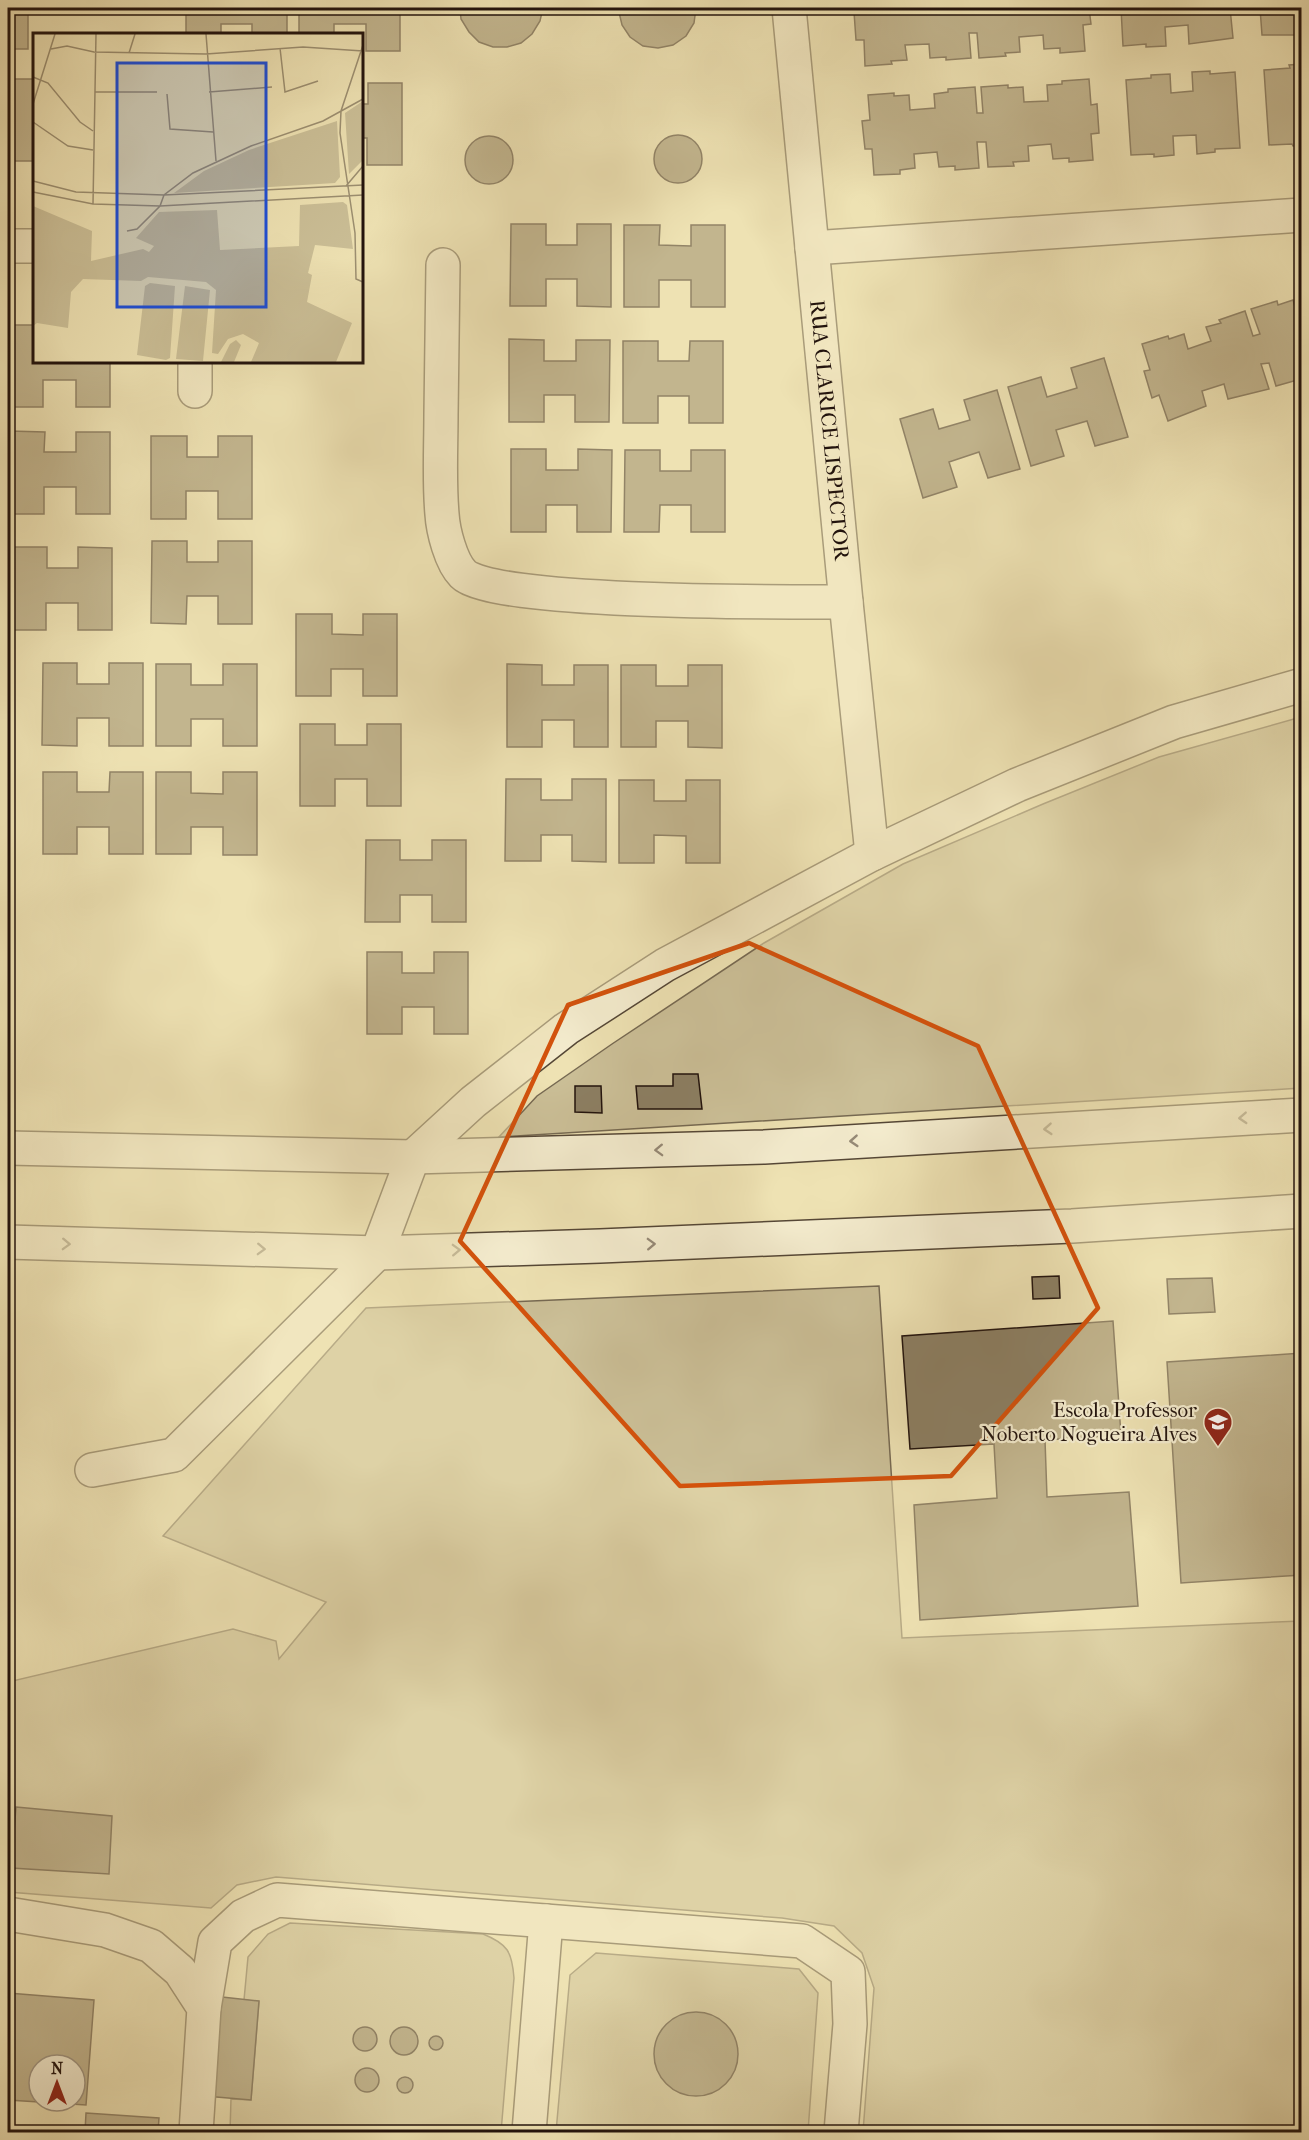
<svg xmlns="http://www.w3.org/2000/svg" width="1309" height="2140" font-family="'IM FELL French Canon',serif">
<rect width="100%" height="100%" fill="#eee2b3"/>
<filter id="stains"><feTurbulence type="fractalNoise" baseFrequency=".00333" numOctaves="4"/><feColorMatrix values="0 0 0 0 .2 0 0 0 0 .09 0 0 0 0 .02 0 0 0 .5 -.17"/></filter>
<radialGradient id="worn" r=".72"><stop offset=".6" stop-color="#630" stop-opacity="0"/><stop offset="1" stop-color="#630" stop-opacity=".3"/></radialGradient>
<g fill="#cbbf97" stroke="#766952" stroke-width="1.5">
<polygon points="1301,717 1301,1088 499,1137 537,1096 612,1044 764,943 903,864 1043,804 1159,757"/>
<polygon points="879,1286 902,1638 1301,1621 1301,2132 863,2132 874,1988 862,1953 834,1926 782,1918 276,1877 237,1885 211,1908 8,1892 8,1682 233,1629 276,1641 279,1659 326,1602 163,1536 366,1308"/>
<path d="M290 1923 483 1934C508 1944 512 1952 514 1978L501 2132H230L231 2099 251 2100 259 2002 244 2000 248 1957 268 1934Z"/>
<polygon points="596,1953 799,1969 818,1993 808,2132 556,2132 570,1975"/>
</g>
<g fill="#8c7f63" stroke="#22130d" stroke-width="1.5" fill-rule="evenodd">
<rect x="8" y="8" width="20" height="41"/>
<polygon points="186,8 287,8 287,34 252,34 252,24 221,24 221,34 186,34"/>
<polygon points="299,8 400,8 400,51 366,51 366,24 334,24 334,34 299,34"/>
<polygon points="460,8 543,8 540,21 532,34 521,43 507,47 493,47 479,42 469,32 461,19"/>
<polygon points="618,8 696,8 694,23 686,36 673,45 658,48 643,46 630,37 622,25"/>
<polygon points="861,8 1089,8 1091,24 1083,25 1085,51 1060,53 1060,48 1044,49 1043,35 1019,37 1020,52 1005,53 1006,56 979,58 977,33 969,33 971,58 946,60 946,57 930,58 929,44 905,45 907,60 891,61 892,64 865,66 864,40 856,40 854,12 862,12"/>
<polygon points="1121,8 1230,8 1233,38 1189,44 1188,25 1165,27 1166,46 1146,47 1146,44 1123,46"/>
<polygon points="1260,8 1302,8 1302,35 1262,35"/>
<polygon points="1302,64 1302,146 1293,146 1292,144 1269,145 1264,70 1290,68 1289,65"/>
<polygon points="1210,71 1210,74 1235,72 1240,148 1215,149 1215,152 1197,154 1196,135 1173,136 1174,155 1154,157 1154,154 1131,155 1126,80 1151,78 1151,75 1170,74 1171,93 1193,91 1192,72"/>
<polygon points="11,79 34,79 34,161 10,161"/>
<polygon points="1089,79 1091,105 1097,104 1099,133 1091,134 1093,160 1069,162 1069,158 1053,159 1051,144 1028,146 1029,161 1013,162 1014,166 988,167 986,142 977,142 979,168 955,170 955,166 939,167 937,152 914,154 915,168 900,170 900,174 874,175 872,149 865,149 862,121 870,120 868,95 894,93 894,96 909,95 910,110 935,108 934,94 948,92 948,89 975,87 977,113 983,113 981,87 1008,85 1008,88 1023,87 1024,102 1048,101 1047,85 1062,84 1062,81"/>
<polygon points="368,83 402,83 402,165 367,165 367,138 362,138 362,104 368,104"/>
<circle cx="678" cy="159" r="24"/>
<circle cx="489" cy="160" r="24"/>
<polygon points="511,224 546,224 546,245 577,245 577,224 611,224 611,307 577,306 577,279 546,279 546,306 510,306"/>
<polygon points="624,225 660,225 659,245 691,246 691,225 725,225 725,307 691,307 691,280 659,280 659,307 624,307"/>
<polygon points="1293,300 1297,314 1302,312 1301,379 1276,386 1269,363 1261,364 1269,389 1228,399 1224,384 1202,391 1206,406 1168,421 1159,395 1152,398 1144,371 1150,370 1142,344 1168,336 1169,339 1184,334 1188,349 1211,341 1206,327 1221,323 1219,320 1245,311 1253,336 1260,334 1251,309 1277,301 1278,305"/>
<polygon points="9,325 34,325 34,362 110,362 110,407 76,407 76,380 43,380 43,407 9,407"/>
<polygon points="509,339 544,340 544,361 576,361 576,340 610,340 609,422 575,422 575,395 544,395 544,422 509,422"/>
<polygon points="623,341 658,341 658,361 689,361 690,341 723,341 723,423 689,423 689,396 658,396 658,423 623,423"/>
<polygon points="1104,358 1128,437 1095,446 1087,421 1056,430 1064,456 1031,466 1008,387 1041,377 1047,397 1077,388 1071,368"/>
<polygon points="997,390 1020,469 988,478 979,452 949,462 957,487 923,498 900,419 933,409 939,429 970,420 964,400"/>
<polygon points="9,431 45,432 44,452 76,452 76,432 110,432 110,514 76,514 76,487 44,487 44,514 9,514"/>
<polygon points="151,436 187,436 187,457 218,457 218,436 252,436 252,519 218,519 218,491 186,491 186,519 151,519"/>
<polygon points="511,449 546,449 546,470 578,470 578,449 612,450 611,532 577,532 577,505 546,505 546,532 511,532"/>
<polygon points="625,450 660,450 660,471 691,471 691,450 725,450 725,532 691,532 691,505 660,505 659,532 624,532"/>
<polygon points="152,541 187,541 187,562 218,562 218,541 252,541 252,624 218,624 218,596 187,596 186,624 151,623"/>
<polygon points="11,547 47,547 47,568 78,568 78,547 112,548 112,630 78,630 78,603 46,603 46,630 11,630"/>
<polygon points="296,614 332,614 332,634 363,635 363,614 397,614 397,696 363,696 363,669 331,669 331,696 296,696"/>
<polygon points="43,663 77,663 77,684 109,684 109,663 143,663 143,746 109,746 109,718 77,718 77,746 42,745"/>
<polygon points="156,664 191,664 191,685 223,685 223,664 257,664 257,746 223,746 223,719 191,719 191,746 156,746"/>
<polygon points="507,664 542,665 542,685 574,685 574,665 608,665 608,747 574,747 574,720 542,720 542,747 507,747"/>
<polygon points="621,665 656,665 656,686 688,686 688,665 722,665 722,748 688,747 688,721 656,721 656,747 621,747"/>
<polygon points="300,724 335,724 335,745 367,745 367,724 401,724 401,806 367,806 367,779 335,779 335,806 300,806"/>
<polygon points="43,772 77,772 77,792 109,792 110,772 143,772 143,854 109,854 109,827 77,827 77,854 43,854"/>
<polygon points="156,772 191,772 191,793 223,794 223,772 257,772 257,855 223,855 223,827 191,827 191,854 156,854"/>
<polygon points="506,779 541,779 541,800 572,800 572,779 606,779 606,862 572,861 572,835 541,835 541,861 505,861"/>
<polygon points="619,780 654,780 654,801 686,801 686,780 720,780 720,863 686,863 686,836 654,835 654,863 619,863"/>
<polygon points="366,840 400,840 400,860 432,860 432,840 466,840 466,922 432,922 432,895 400,895 400,922 365,922"/>
<polygon points="367,952 402,952 402,973 434,973 434,952 468,952 468,1034 434,1034 434,1007 402,1007 402,1034 367,1034"/>
<polygon points="673,1074 698,1074 702,1109 638,1109 636,1086 673,1086"/>
<polygon points="575,1086 601,1086 602,1113 575,1112"/>
<polygon points="1059,1276 1060,1298 1033,1299 1032,1277"/>
<polygon points="1212,1278 1215,1312 1169,1314 1167,1279"/>
<polygon points="1113,1321 1121,1435 1045,1440 1047,1497 1129,1492 1138,1606 920,1620 914,1505 997,1498 994,1444 910,1449 902,1336"/>
<polygon points="1302,1353 1302,1575 1181,1583 1167,1362"/>
<polygon points="16,1807 112,1816 109,1874 11,1868"/>
<path d="M8 1993 94 2000 86 2105 8 2100ZM39 2065H75V2101H39Z"/>
<polygon points="213,1996 259,2001 251,2100 205,2096"/>
<circle cx="696" cy="2054" r="42"/>
<circle cx="365" cy="2039" r="12"/>
<circle cx="404" cy="2041" r="14"/>
<circle cx="436" cy="2043" r="7"/>
<circle cx="367" cy="2080" r="12"/>
<circle cx="405" cy="2085" r="8"/>
<polygon points="86,2113 159,2118 158,2132 85,2132"/>
</g>
<g fill="none" stroke-linecap="round" stroke-linejoin="round">
<g stroke="#554736" stroke-width="36">
<g id="minor">
<path id="s1" d="M789 8 846 602 872 854"/>
<polyline points="8,246 34,246"/>
<polyline points="812,248 1302,215"/>
<path d="M443 265C442 315 442 365 441 414 441 448 439 481 442 514 443 531 451 562 463 574 492 604 789 602 846 602"/>
<polyline points="195,362 195,391"/>
<polyline points="8,1148 413,1157 764,1147 1302,1115"/>
<polyline points="8,1242 377,1253 600,1246 1072,1226 1302,1211"/>
<polyline points="92,1470 174,1455 377,1253 413,1157 473,1102 566,1029 665,965 872,854 1017,785 1174,722 1302,685"/>
<polyline points="8,1914 105,1930 151,1946 180,1971 204,2008 196,2132"/>
<polyline points="204,2008 215,1942 243,1916 277,1900 802,1941 848,1972 850,2024 841,2132"/>
<polyline points="529,2132 546,1921"/>
</g>
</g>
<use href="#minor" stroke="#f4ecce" stroke-width="33"/>
</g>
<defs><path id="oneway-chevron" d="M-2-3.5L2.5 0L-2 3.5" fill="none" stroke-width="1.6" stroke-linecap="round" stroke-linejoin="round" transform="scale(1.5)"/></defs>
<g stroke="#968a77">
<use href="#oneway-chevron" transform="translate(1243 1118) rotate(177)"/>
<use href="#oneway-chevron" transform="translate(1048 1129) rotate(176)"/>
<use href="#oneway-chevron" transform="translate(854 1141) rotate(176)"/>
<use href="#oneway-chevron" transform="translate(659 1150) rotate(178)"/>
<use href="#oneway-chevron" transform="translate(66 1244) rotate(2)"/>
<use href="#oneway-chevron" transform="translate(651 1244) rotate(-2)"/>
<use href="#oneway-chevron" transform="translate(261 1249) rotate(2)"/>
<use href="#oneway-chevron" transform="translate(456 1250) rotate(-2)"/>
</g>
<path d="M0 0H1309V2140H0ZM749 943 978 1046 1098 1308 951 1476 680 1486 460 1241 568 1005Z" fill="#eee2b3" fill-opacity=".55" fill-rule="evenodd"/>
<path fill="none" stroke="#d4520c" stroke-width="4.5" stroke-linejoin="round" d="M749 943 978 1046 1098 1308 951 1476 680 1486 460 1241 568 1005Z"/>
<defs>
<g id="school-pin" transform="scale(1.5)"><path d="M0 17L-7.5 6A9.5 9.5 0 1 1 7.5 6Z" fill="#8f2418" stroke="#f4ecce"/><path d="M0-5L7-2L0 1L-7-2ZM-4 1L0 2.5L4 1V4Q0 6-4 4Z" fill="#fff"/></g>
</defs>
<g fill-rule="evenodd">
<use href="#school-pin" x="1218" y="1422"/>
</g>
<g text-anchor="middle" stroke-width="4.5" stroke-linejoin="round" paint-order="stroke">
<g font-size="21" fill="#22130d" stroke="#f4ecce">
<text dy="7" stroke="none"><textPath href="#s1" startOffset="424">RUA CLARICE LISPECTOR</textPath></text>
</g>
<g font-size="21" fill="#22130d" stroke="#f4ecce" text-anchor="end">
<text x="1197" y="1417">Escola Professor<tspan x="1197" dy="24">Noberto Nogueira Alves</tspan></text>
</g>
</g>
<g transform="translate(33 33)">
<rect width="330" height="330" fill="#eee2b3"/>
<path d="M330 68V127L316 141 312 80ZM304 88 307 144 302 150 141 160 171 138 216 117ZM310 169 314 172 320 216 282 212 275 240 279 242 274 269 319 290 303 329H218L226 310 210 301 195 306 185 321 179 320 183 257 173 249 115 244 108 248 50 246 38 259 35 295 4 290 0 293V173L59 198 58 228 110 216 116 219 121 213 103 205 126 179 184 177 187 217 266 213 267 172ZM117 250 142 253 137 325 133 327 104 322 112 253ZM152 253 177 257 170 328 143 326ZM203 307 208 312 201 329H188L197 311Z" fill="#cbbf97"/>
<path fill="none" stroke="#9c8f71" stroke-width="1.5" d="M173 1 183 128M330 12 308 78 307 100 322 200 323 246 330 249M247 15 252 59 285 48M18 16 34 13 61 19 173 21 270 14 330 18M96 20 102 1M0 44 15 50 47 89 60 98M62 59H124M176 59 239 54M134 61 137 96 180 99M0 71 22 1M0 89 35 113 60 117M0 148 43 159 131 162 330 152M313 153 330 133M0 159 60 171 127 173 330 162M60 171 63 1M94 198 104 196 127 173 131 162 160 140 218 113 290 88 330 66"/>
<path fill="#1d4ed8" fill-opacity="0.15" stroke="#1d4ed8" stroke-width="3" d="M84 30H233V274H84Z"/>
<rect width="330" height="330" fill="none" stroke="#22130d" stroke-width="3"/>
</g>
<rect width="1309" height="2140" fill="none" stroke="#eee2b3" stroke-width="30"/>
<rect x="9" y="9" width="1291" height="2122" fill="none" stroke="#22130d" stroke-width="3"/>
<rect x="15" y="15" width="1279" height="2110" fill="none" stroke="#22130d" stroke-width="1.5"/>
<g transform="translate(57 2083)"><circle r="28" fill="#f4ecce" stroke="#a09581" stroke-width="1.5"/>
<path d="M0-4.5L10 22L0 15L-10 22Z" fill="#8f2418"/>
<text y="-9" font-size="16" font-weight="bold" text-anchor="middle" fill="#22130d">N</text>
</g>
<rect width="100%" height="100%" filter="url(#stains)"/>
<rect width="100%" height="100%" fill="url(#worn)"/>
</svg>
